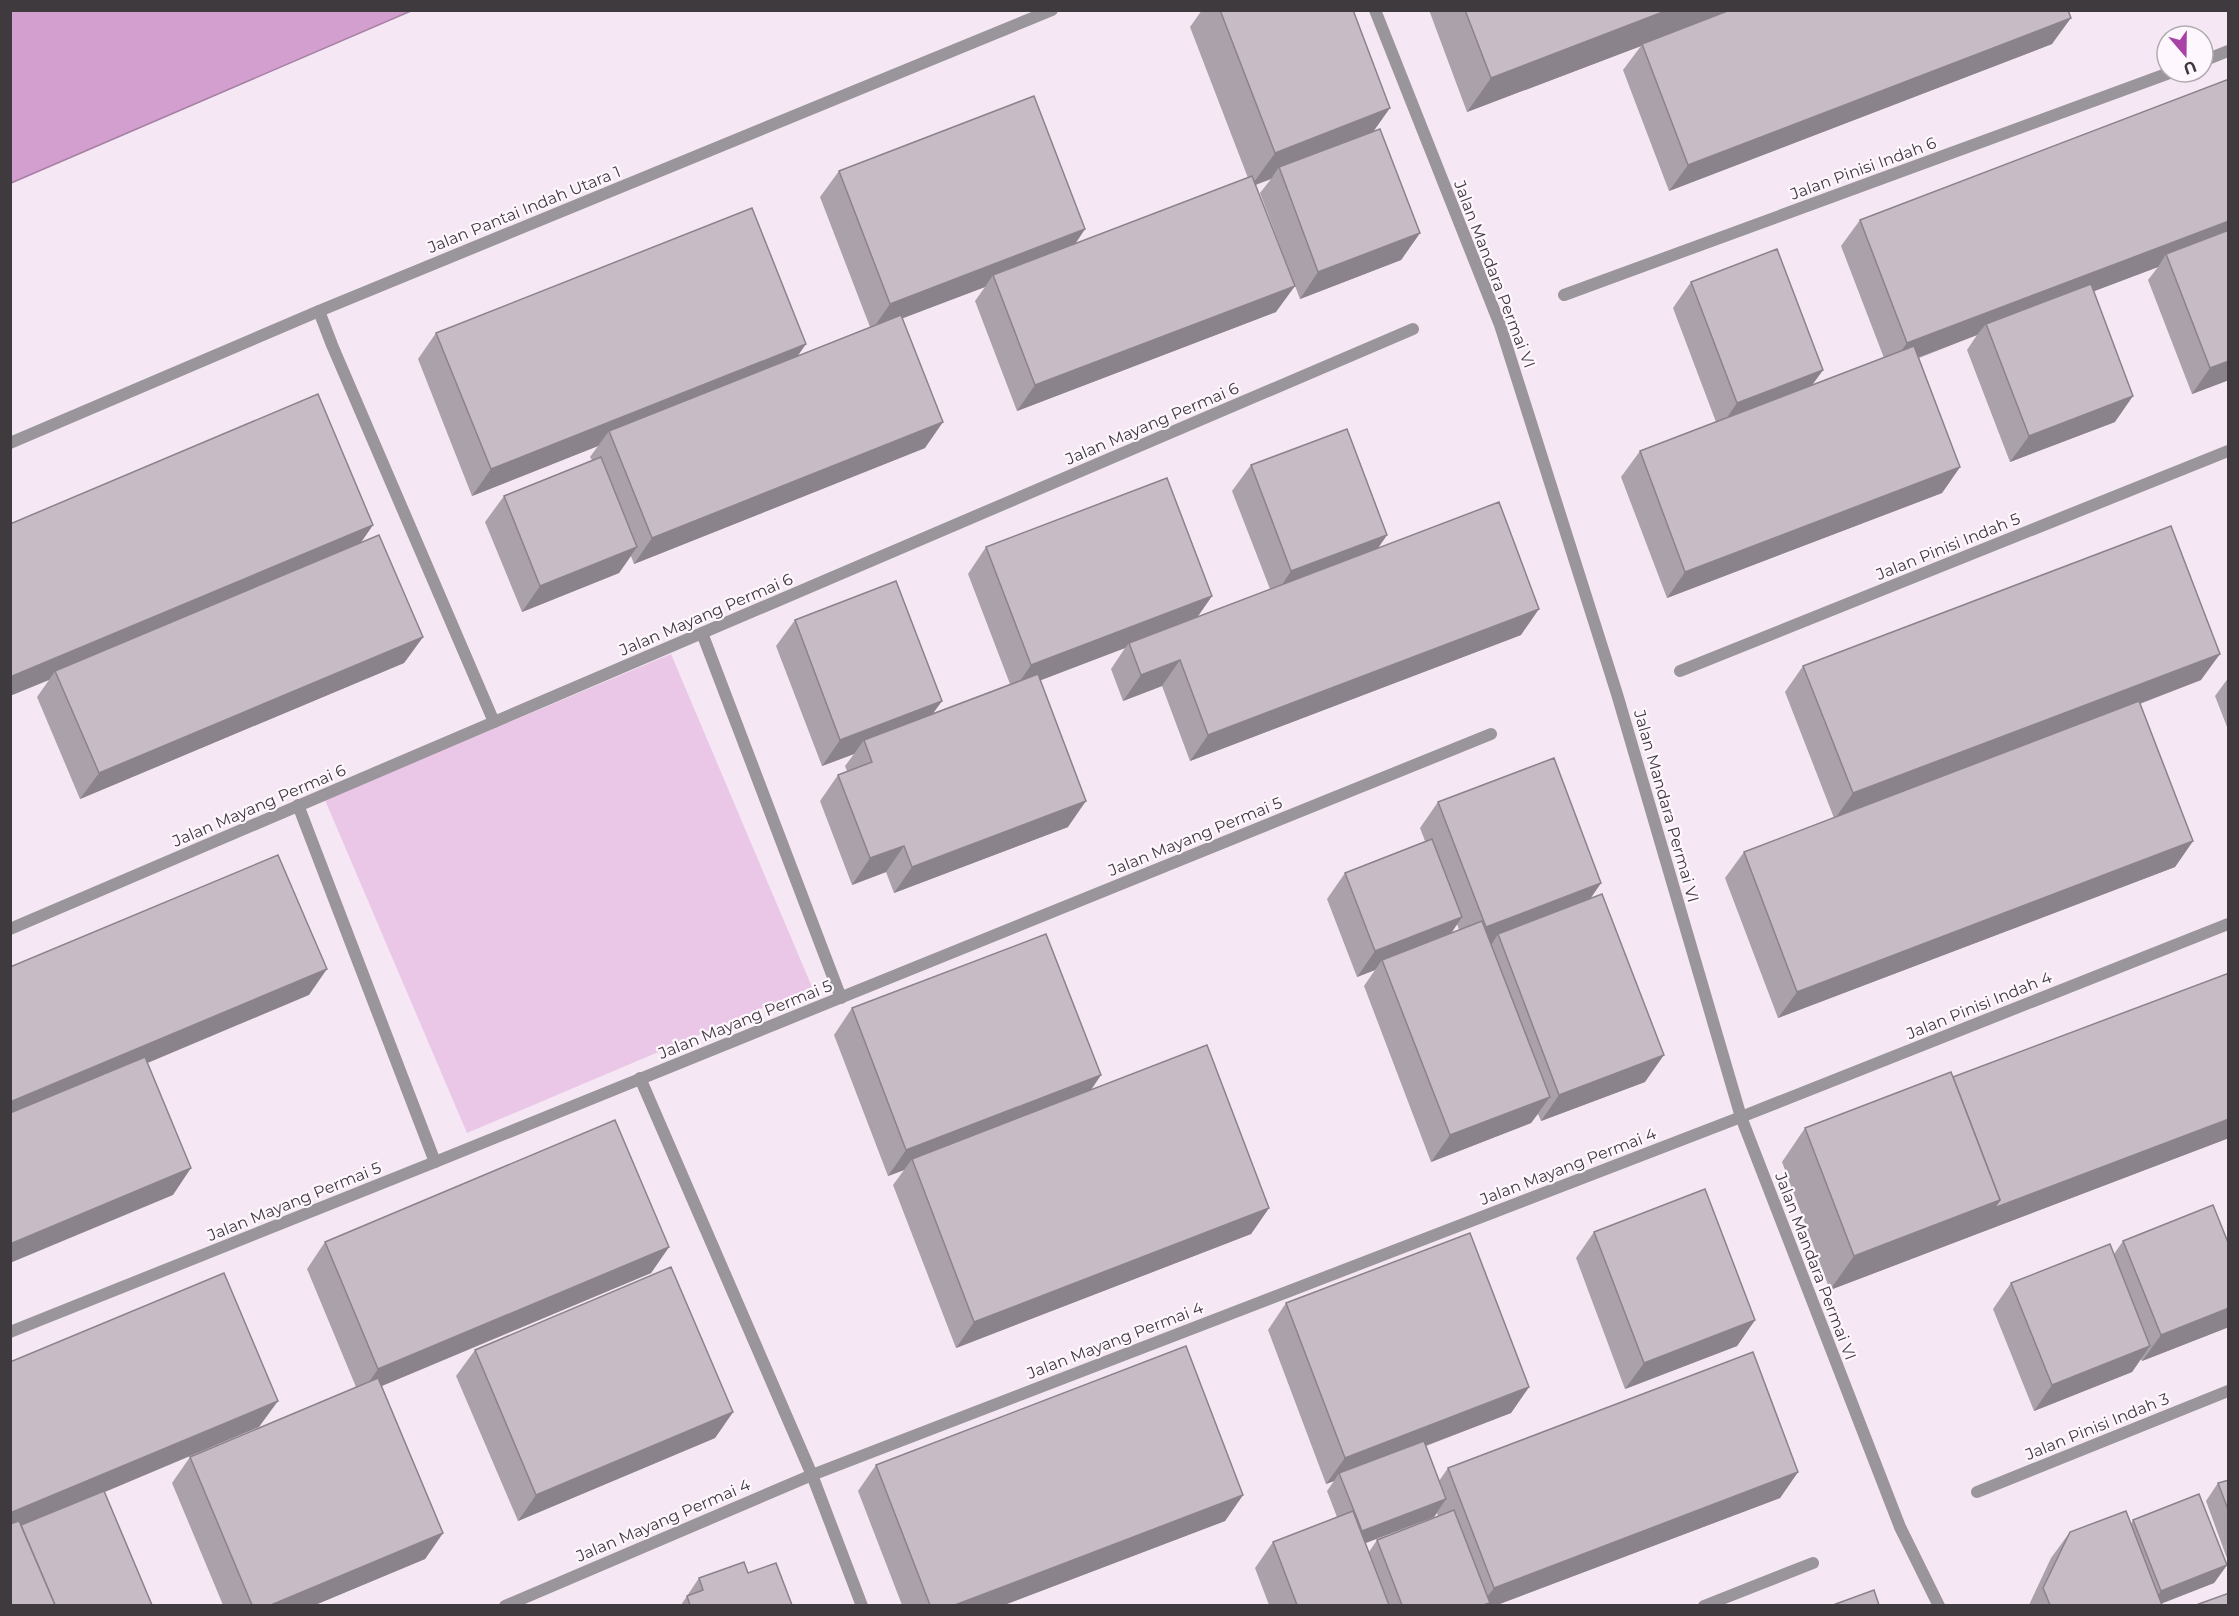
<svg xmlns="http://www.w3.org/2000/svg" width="2239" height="1616" font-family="Montserrat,sans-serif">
<rect width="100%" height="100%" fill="#f5e8f4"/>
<polygon fill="#eac7e7" points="671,654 812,987 467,1133 325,800"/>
<polygon fill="#d29fcf" stroke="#a681a4" stroke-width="1.5" points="11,10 411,10 411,11 11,183"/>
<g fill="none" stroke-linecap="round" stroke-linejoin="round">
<g stroke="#9a959a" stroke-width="12">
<polyline points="1375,10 1500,325 1617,694 1741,1117 1900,1527 1939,1606"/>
<polyline points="2203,61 2228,51"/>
<polyline points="1564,295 2172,72"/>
<polyline points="319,311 332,345 494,722"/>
<polyline points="10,443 319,311 1052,10"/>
<polyline points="702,633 841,998"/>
<polyline points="1680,671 2228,451"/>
<polyline points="298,805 435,1162"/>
<polyline points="10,929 1413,329"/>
<polyline points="640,1078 812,1475 862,1606"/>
<polyline points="10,1332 435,1162 1491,734"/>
<polyline points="1977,1492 2228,1391"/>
<polyline points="505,1606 812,1475 1741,1117 2228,924"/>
<polyline points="1704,1606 1813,1563"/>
</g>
</g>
<g fill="#aba1aa" fill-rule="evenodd">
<polygon points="1202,10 1353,10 1374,131 1420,233 1401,260 1300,299 1260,193 1271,179 1256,185 1276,312 1017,411 975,301 985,287 902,318 925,448 634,564 631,556 619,573 522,612 485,522 504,496 592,460 590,457 598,446 472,496 418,359 436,333 799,355 870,327 820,197 839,171 1085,229 1076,243 1248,178 1190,27"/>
<polygon points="1429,10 2068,10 2052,44 1669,191 1623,70 1641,46 1467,112"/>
<polygon points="2229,79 2229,380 2192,394 2148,280 2158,267 2094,291 2115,422 2010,462 1967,350 1977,335 1919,358 1960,467 1942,493 1667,598 1621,477 1640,451 1716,422 1673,308 1691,282 1823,370 1812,385 1884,358 1841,246 1860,220"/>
<polygon points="1251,465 1387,535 1378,548 1521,635 1190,761 1162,686 1123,701 1111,669 1125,648 1040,680 1068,827 894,893 886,872 852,885 820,801 838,775 847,771 845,766 854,754 822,766 776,646 795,620 942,701 933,713 1010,684 968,574 986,547 1212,596 1197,617 1270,589 1232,491"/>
<polygon points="10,524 373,525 361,542 423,637 404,663 80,799 37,697 49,680"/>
<polygon points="1803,666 2201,680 2140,704 2193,841 2175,867 1778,1018 1725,878 1744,852 1834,818 1785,692"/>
<polygon points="2229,677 2229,732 2215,696"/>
<path d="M1438 802 1601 883 1590 899 1645 1082 1541 1121 1538 1114 1531 1123 1431 1162 1364 986 1375 970 1357 977 1327 899 1345 873 1425 841 1420 828ZM1457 924 1459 930 1451 933Z"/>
<polygon points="2229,973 2229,1138 1830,1290 1782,1162 1805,1128 1953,1077"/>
<polygon points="852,1008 1101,1075 1091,1090 1269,1208 1251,1234 956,1348 893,1185 904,1170 888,1176 834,1035"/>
<polygon points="1594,1232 1755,1320 1737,1346 1625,1389 1576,1258"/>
<polygon points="2123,1241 2229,1245 2229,1327 2142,1361 2141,1359 2132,1372 2034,1411 1993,1309 2011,1283 2114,1254"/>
<polygon points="325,1242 669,1247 651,1273 382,1386 443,1533 425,1559 315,1605 223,1605 172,1483 190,1457 356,1387 307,1269"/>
<path d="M1286 1303 1529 1387 1511 1413 1426 1446 1439 1481 1448 1468 1798 1472 1780 1498 1497 1605H1269L1255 1568 1273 1542 1337 1517 1327 1491 1334 1481 1326 1484 1268 1330ZM1437 1513 1438 1516 1377 1540 1369 1552 1365 1543 1434 1517Z"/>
<polygon points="475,1350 733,1412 715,1438 518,1521 456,1376"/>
<polygon points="876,1465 1243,1495 1225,1521 1004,1605 902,1605 858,1491"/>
<polygon points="2229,1480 2229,1564 2206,1501 2218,1483"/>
<polygon points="2133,1520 2227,1565 2214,1583 2161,1604 2162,1605 2029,1605 2051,1558 2070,1532 2131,1524"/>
<polygon points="748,1573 792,1605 681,1605 699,1578"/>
</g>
<g fill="#8b838b">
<polygon points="1668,10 1733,10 1642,44 1641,46 1467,112 1491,78"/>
<polygon points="2071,18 2052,44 1669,191 1688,165"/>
<polygon points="1390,108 1366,142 1279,167 1271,179 1251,186 1275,153"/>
<polygon points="2229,221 2229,240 2166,254 2158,267 1989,331 1986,324 1977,335 1888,369 1907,343"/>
<polygon points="1085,229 1067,255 993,275 985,287 872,330 890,304"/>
<polygon points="1420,233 1401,260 1300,299 1318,272"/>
<polygon points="1295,286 1276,312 1017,411 1035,385"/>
<polygon points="806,344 788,370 609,431 598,446 472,496 491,469"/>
<polygon points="2229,361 2229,380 2192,394 2210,368"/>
<polygon points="1823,370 1804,396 1719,429 1737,403"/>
<polygon points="2133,396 2115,422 2010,462 2029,436"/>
<polygon points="943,422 925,448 634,564 652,538"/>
<polygon points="1960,467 1942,493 1667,598 1685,572"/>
<polygon points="373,525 355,551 55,671 49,680 10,696 10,677"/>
<polygon points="1387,535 1369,561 1273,598 1291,571"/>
<polygon points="637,547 619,573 522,612 540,586"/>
<polygon points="1212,596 1194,622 1129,643 1125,648 1013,691 1031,665"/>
<polygon points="1539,609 1521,635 1190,761 1208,735"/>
<polygon points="423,637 404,663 80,799 99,773"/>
<polygon points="2220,654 2201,680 1834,820 1853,793"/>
<polygon points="1180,660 1162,686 1123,701 1141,675"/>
<polygon points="942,701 923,727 864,740 854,754 822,766 840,740"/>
<polygon points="1086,801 1068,827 894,893 912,867"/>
<polygon points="2193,841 2175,867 1778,1018 1797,992"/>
<polygon points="904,846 886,872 852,885 870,858"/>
<polygon points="1601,883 1583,909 1498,934 1492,944 1468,953 1486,927"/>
<polygon points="1462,917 1444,944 1382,960 1375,970 1357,977 1375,951"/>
<polygon points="327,969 309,995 10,1121 10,1102"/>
<polygon points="1664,1055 1645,1082 1541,1121 1559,1095"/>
<polygon points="1101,1075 1083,1101 912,1159 904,1170 888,1176 906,1150"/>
<polygon points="1550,1097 1531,1123 1431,1162 1450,1135"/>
<polygon points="2229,1119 2229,1138 1830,1290 1854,1256 2000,1200"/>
<polygon points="191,1168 173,1195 10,1263 10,1244"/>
<polygon points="1269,1208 1251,1234 956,1348 974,1322"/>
<polygon points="669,1247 651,1273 360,1395 378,1369"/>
<polygon points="2229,1308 2229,1327 2142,1361 2161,1335"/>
<polygon points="1755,1320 1737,1346 1625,1389 1644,1363"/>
<polygon points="2150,1346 2132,1372 2034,1411 2052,1385"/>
<polygon points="1529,1387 1511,1413 1341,1478 1339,1473 1334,1481 1326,1484 1345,1458"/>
<polygon points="278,1401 259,1427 10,1532 10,1513"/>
<polygon points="733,1412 715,1438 518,1521 536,1495"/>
<polygon points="1798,1472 1780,1498 1497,1605 1481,1605 1494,1588"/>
<polygon points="1243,1495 1225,1521 1004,1605 955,1605"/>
<polygon points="1446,1499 1434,1517 1350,1549 1362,1531"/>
<polygon points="443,1533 425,1559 315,1605 271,1605"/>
<polygon points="2227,1565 2214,1583 2157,1605 2151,1605 2161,1591"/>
</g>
<g fill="#c7bbc6" stroke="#8b838b" stroke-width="1.5">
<polygon points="1220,10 1353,10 1390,108 1275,153"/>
<polygon points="1465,10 1668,10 1491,78"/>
<polygon points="1730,10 2068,10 2071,18 1688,165 1642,44"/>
<polygon points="2229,79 2229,221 1907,343 1860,220"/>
<polygon points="1034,96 1085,229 890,304 839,171"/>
<polygon points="1380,129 1420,233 1318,272 1279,167"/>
<polygon points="1252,176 1295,286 1035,385 993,275"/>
<polygon points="752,208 806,344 491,469 436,333"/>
<polygon points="2229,230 2229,361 2210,368 2166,254"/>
<polygon points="1777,249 1823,370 1737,403 1691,282"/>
<polygon points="2091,284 2133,396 2029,436 1986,324"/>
<polygon points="901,315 943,422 652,538 609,431"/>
<polygon points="1914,346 1960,467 1685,572 1640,451"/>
<polygon points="318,394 373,525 10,677 10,524"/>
<polygon points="1347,429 1387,535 1291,571 1251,465"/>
<polygon points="601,457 637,547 540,586 504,496"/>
<polygon points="1167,478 1212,596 1031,665 986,547"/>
<polygon points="1499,502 1539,609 1208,735 1180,660 1141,675 1129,643"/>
<polygon points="2171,526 2220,654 1853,793 1803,666"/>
<polygon points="379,535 423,637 99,773 55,671"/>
<polygon points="896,581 942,701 840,740 795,620"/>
<polygon points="1038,674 1086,801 912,867 904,846 870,858 838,775 872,762 864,740"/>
<polygon points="2139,701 2193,841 1797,992 1744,852"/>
<polygon points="1554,758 1601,883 1486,927 1438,802"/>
<polygon points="1432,839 1462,917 1375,951 1345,873"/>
<polygon points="278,855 327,969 10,1102 10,967"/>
<polygon points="1602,894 1664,1055 1559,1095 1498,934"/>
<polygon points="1482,921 1550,1097 1450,1135 1382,960"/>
<polygon points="1046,934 1101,1075 906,1150 852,1008"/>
<polygon points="2229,973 2229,1119 1994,1208 2000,1200 1953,1077"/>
<polygon points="1207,1045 1269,1208 974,1322 912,1159"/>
<polygon points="145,1057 191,1168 10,1244 10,1113"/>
<polygon points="1951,1072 2000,1200 1854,1256 1805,1128"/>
<polygon points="615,1120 669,1247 378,1369 325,1242"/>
<polygon points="1705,1189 1755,1320 1644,1363 1594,1232"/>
<polygon points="2213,1205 2229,1245 2229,1308 2161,1335 2123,1241"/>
<polygon points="1470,1233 1529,1387 1345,1458 1286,1303"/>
<polygon points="2110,1244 2150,1346 2052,1385 2011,1283"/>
<polygon points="671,1267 733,1412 536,1495 475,1350"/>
<polygon points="224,1273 278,1401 10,1513 10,1362"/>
<polygon points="1186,1346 1243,1495 955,1605 930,1605 876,1465"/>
<polygon points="1753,1352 1798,1472 1494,1588 1448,1468"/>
<polygon points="378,1378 443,1533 271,1605 252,1605 190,1457"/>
<polygon points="1424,1441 1446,1499 1362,1531 1339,1473"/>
<polygon points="2229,1480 2229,1512 2218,1483"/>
<polygon points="104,1491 152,1605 55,1605 21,1525"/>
<polygon points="2199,1494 2227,1565 2161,1591 2133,1520"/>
<polygon points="1454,1510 1490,1603 1483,1605 1402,1605 1377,1540"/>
<polygon points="1353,1511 1389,1605 1297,1605 1273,1542"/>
<polygon points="2126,1511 2162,1605 2050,1605 2043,1588 2070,1532"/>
<polygon points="19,1521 55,1605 10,1605 10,1524"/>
<polygon points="744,1562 748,1573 776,1563 792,1605 690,1605 687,1596 703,1590 699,1578"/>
<polygon points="1874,1590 1879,1605 1833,1605"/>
<polygon points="2229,1593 2229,1605 2196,1605"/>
</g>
<g text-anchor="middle" stroke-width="4.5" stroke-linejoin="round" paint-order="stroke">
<g font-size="16" fill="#3f3a3e" stroke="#fff7fe">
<text transform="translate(1863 168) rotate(-20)" y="6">Jalan Pinisi Indah 6</text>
<text transform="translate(524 209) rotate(-22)" y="6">Jalan Pantai Indah Utara 1</text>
<text transform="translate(1495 274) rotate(69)" y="6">Jalan Mandara Permai VI</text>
<text transform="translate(1152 423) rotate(-23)" y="6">Jalan Mayang Permai 6</text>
<text transform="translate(1948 546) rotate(-22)" y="6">Jalan Pinisi Indah 5</text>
<text transform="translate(706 614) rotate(-23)" y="6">Jalan Mayang Permai 6</text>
<text transform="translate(259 805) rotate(-23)" y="6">Jalan Mayang Permai 6</text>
<text transform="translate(1667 806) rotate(74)" y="6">Jalan Mandara Permai VI</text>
<text transform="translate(1195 836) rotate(-22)" y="6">Jalan Mayang Permai 5</text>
<text transform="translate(1979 1005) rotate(-22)" y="6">Jalan Pinisi Indah 4</text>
<text transform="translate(745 1019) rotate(-22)" y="6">Jalan Mayang Permai 5</text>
<text transform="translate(1568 1166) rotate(-21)" y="6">Jalan Mayang Permai 4</text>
<text transform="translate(294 1201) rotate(-22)" y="6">Jalan Mayang Permai 5</text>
<text transform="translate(1816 1266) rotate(69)" y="6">Jalan Mandara Permai VI</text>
<text transform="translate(1115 1340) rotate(-21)" y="6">Jalan Mayang Permai 4</text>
<text transform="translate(2097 1426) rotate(-22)" y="6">Jalan Pinisi Indah 3</text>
<text transform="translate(663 1520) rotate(-23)" y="6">Jalan Mayang Permai 4</text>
</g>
</g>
<rect width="2239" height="1616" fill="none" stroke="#3f3a3e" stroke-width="24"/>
<g transform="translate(2185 54) rotate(160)"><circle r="28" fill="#fff7fe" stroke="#b2abb1" stroke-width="1.5"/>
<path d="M0-4.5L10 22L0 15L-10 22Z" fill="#a942a6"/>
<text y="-9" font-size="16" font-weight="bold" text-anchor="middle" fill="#3f3a3e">U</text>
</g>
</svg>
